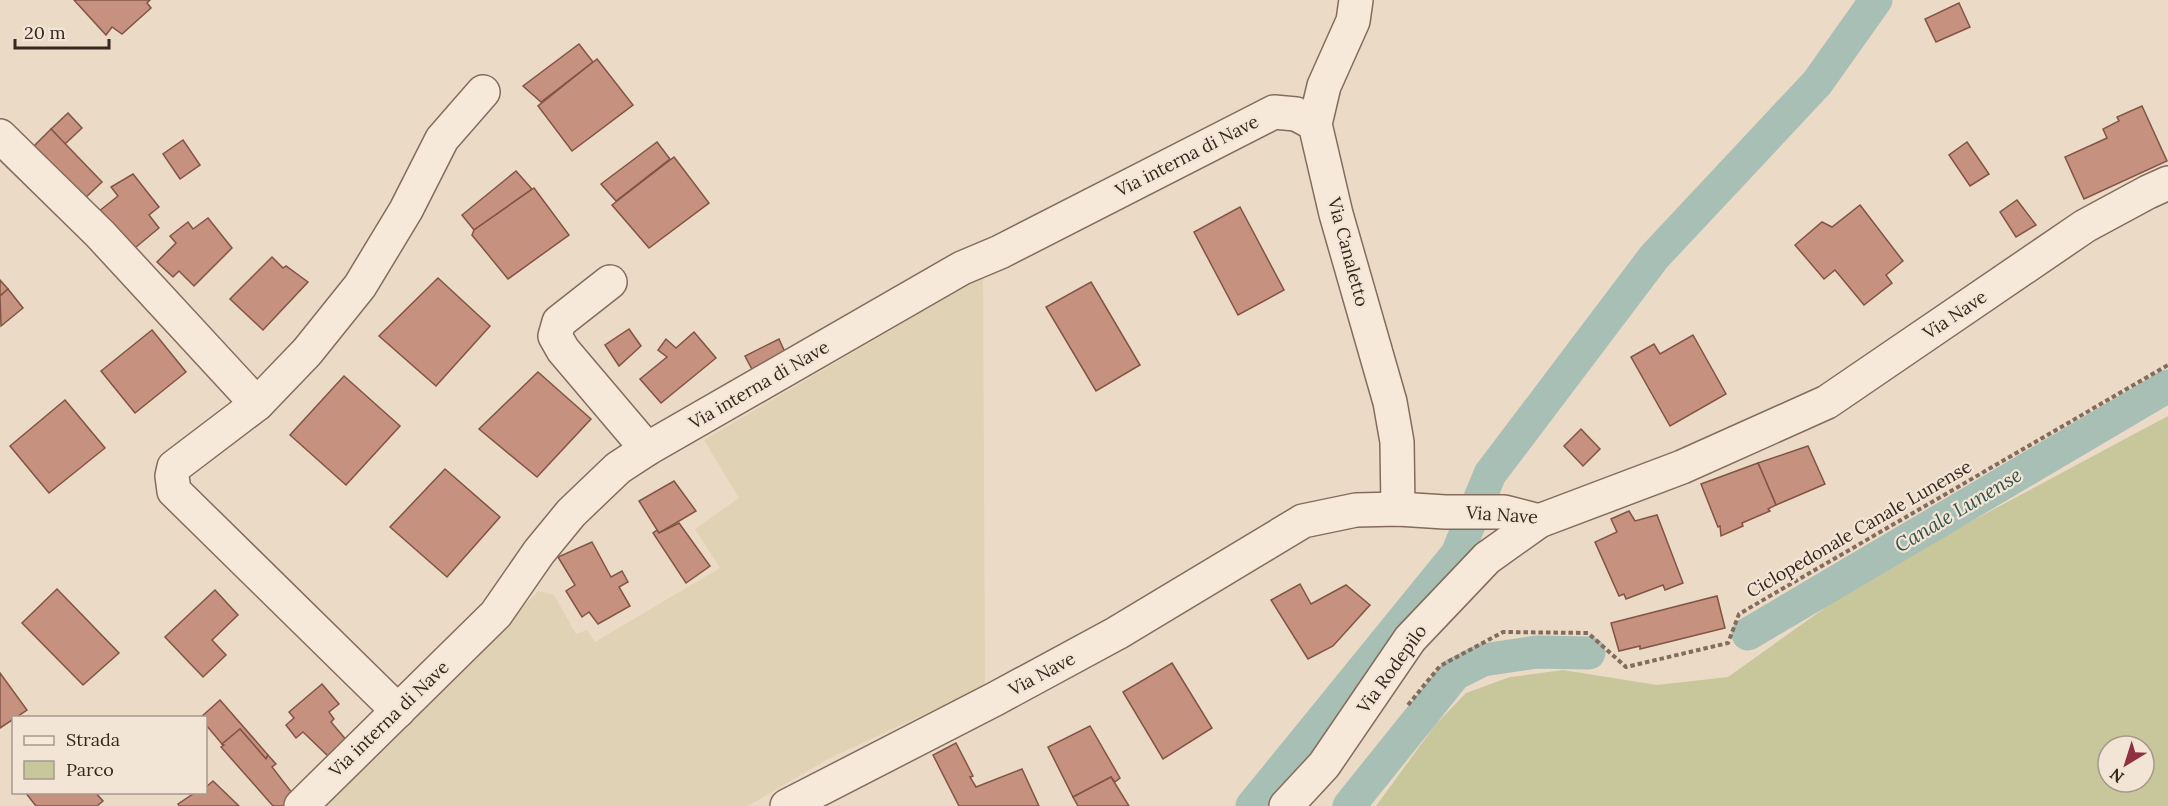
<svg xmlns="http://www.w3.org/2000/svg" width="2168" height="806" font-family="Lora,serif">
<rect width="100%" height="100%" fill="#ebdac6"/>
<polygon fill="#e0d2b4" points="983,276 985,686 828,759 748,806 322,806 389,744 483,650 538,591 554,595 576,634 587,630 595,642 720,568 695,529 739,498 704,440"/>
<path fill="#c8c69b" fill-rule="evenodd" d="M2168 416V806H1376L1436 724 1466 693 1510 677 1563 670 1657 685 1728 677 1871 575ZM2108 746H2144V782H2108Z"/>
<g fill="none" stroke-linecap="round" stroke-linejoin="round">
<g stroke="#a7bfb4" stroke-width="33">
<polyline points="1748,634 2168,386"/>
<polyline points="1252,806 1457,554 1490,474 1654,257 1817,83 1876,0"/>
<polyline points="1349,806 1455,674 1483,660 1537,652 1589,653"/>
</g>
</g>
<g fill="#c6917f" stroke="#825445" stroke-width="1.5">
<polygon points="74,0 150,0 147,3 151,8 122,34 112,27 106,35"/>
<polygon points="1959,3 1970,27 1936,42 1925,19"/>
<polygon points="579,44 593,62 541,102 523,86"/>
<polygon points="597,59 633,105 572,151 538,106"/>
<polygon points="2142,106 2167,161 2084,199 2065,157 2107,138 2103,129 2119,121 2117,117"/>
<polygon points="68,113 82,128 65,144 51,129"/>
<polygon points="51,129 102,182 84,199 32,148"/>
<polygon points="183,140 200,165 180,179 163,154"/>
<polygon points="657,142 670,159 616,201 601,184"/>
<polygon points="1967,142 1989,174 1970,186 1949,155"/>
<polygon points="674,157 709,203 649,248 612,205"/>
<polygon points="516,171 532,189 474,230 462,215"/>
<polygon points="133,174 159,207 149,215 159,228 130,252 98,212 118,196 111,187"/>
<polygon points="534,188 569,235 508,279 472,235 474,230"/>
<polygon points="2017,200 2036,225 2016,237 2000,212"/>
<polygon points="1860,205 1903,261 1886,275 1892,283 1864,305 1835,270 1824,279 1795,245 1822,222 1832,227"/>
<polygon points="1240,207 1284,290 1238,315 1194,232"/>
<polygon points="208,218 232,248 194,286 179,271 173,277 157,262 176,243 170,236 188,222 193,229"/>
<polygon points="272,257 283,268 286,266 308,282 263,330 230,299"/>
<polygon points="438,278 490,326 436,386 379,336"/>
<polygon points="0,280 8,289 0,296"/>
<polygon points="1091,282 1140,365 1096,391 1046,307"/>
<polygon points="8,289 23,308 1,326 0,296"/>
<polygon points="629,329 641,346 619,366 605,345"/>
<polygon points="152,330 186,372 135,413 101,371"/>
<polygon points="694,332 716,358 661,403 640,379 667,357 658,350 666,339 676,348"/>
<polygon points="1693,335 1726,394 1670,426 1631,357 1654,344 1660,354"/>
<polygon points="779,339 788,359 755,375 745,356"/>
<polygon points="538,372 591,419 537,477 479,429"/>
<polygon points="344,376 400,426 346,485 290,435"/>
<polygon points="65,400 105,448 49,493 10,446"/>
<polygon points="1581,429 1600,449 1583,466 1564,446"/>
<polygon points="1808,446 1825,484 1776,505 1758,463"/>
<polygon points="1758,463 1776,505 1768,509 1770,511 1742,523 1743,526 1721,536 1720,526 1718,527 1701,484"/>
<polygon points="445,469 500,517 447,577 390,527"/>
<polygon points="674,481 696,511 659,533 639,501"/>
<polygon points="1629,511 1635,521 1657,515 1683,583 1665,590 1663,585 1626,599 1624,594 1619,596 1595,542 1617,532 1611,519"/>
<polygon points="679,523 710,566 686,583 653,533 657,530 659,533"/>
<polygon points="592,542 611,577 622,571 628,582 619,587 630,606 598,624 589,612 582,617 566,591 575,585 558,557"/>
<polygon points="1300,584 1311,604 1346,585 1370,605 1333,646 1308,659 1271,600"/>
<polygon points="57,589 119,653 83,685 22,623"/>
<polygon points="215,590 238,615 212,640 226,655 203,677 165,637"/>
<polygon points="1717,596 1725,628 1640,649 1640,646 1619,651 1611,623"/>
<polygon points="1172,663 1212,728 1163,759 1123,692"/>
<polygon points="0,673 27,710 0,728"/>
<polygon points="322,684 339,704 329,712 334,719 331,722 347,741 328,756 303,732 296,738 286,725 294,718 289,712"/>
<polygon points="220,700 268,755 266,759 240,729 222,744 206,725 206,718 200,718"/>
<polygon points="1090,726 1120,778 1115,782 1111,777 1073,797 1048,747"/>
<polygon points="240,729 266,759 268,755 276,764 272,767 296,798 285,806 273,806 221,747 224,745 222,744"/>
<polygon points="956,743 973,776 970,777 976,787 1022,769 1039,806 959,806 933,755"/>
<polygon points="1111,777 1129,806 1078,806 1073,797"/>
<polygon points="213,781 239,806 179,806 178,804 196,792 206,792 206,787"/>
<polygon points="25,792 95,792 103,801 97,806 36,806"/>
</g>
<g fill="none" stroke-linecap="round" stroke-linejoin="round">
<g stroke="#846c5d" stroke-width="36">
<g id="minor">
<polyline points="1356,0 1353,21 1324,86 1315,124 1336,214 1390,402 1397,442 1398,509"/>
<polyline points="0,136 100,234 257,404"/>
<polyline points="610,282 559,322 555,336 563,350 647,449"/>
<polyline points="398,711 174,491 172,476 174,467 257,404 307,352 360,286 406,210 442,139 483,92"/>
<polyline points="301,806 496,614 539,552 571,513 618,468 647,449 962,268 1000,252 1274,112 1296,114 1315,124"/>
<polyline points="787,806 995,699 1117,633 1303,521 1356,510 1398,509 1445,512 1504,512 1539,521"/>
<polyline points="1286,806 1324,765 1410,639 1487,558 1539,521 1682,467 1827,402 2085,226 2148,192 2168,183"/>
</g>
</g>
<polyline stroke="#846c5d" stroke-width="4" stroke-dasharray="4.5 3" stroke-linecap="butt" points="1408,705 1440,666 1503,632 1588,633 1626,667 1728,643 1739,614 2168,365"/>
<use href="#minor" stroke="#f6e9d9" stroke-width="33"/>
</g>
<g text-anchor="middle" stroke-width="4.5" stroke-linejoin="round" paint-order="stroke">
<g font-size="18" fill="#362720" stroke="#f3e5d5">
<text transform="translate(1187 156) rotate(-27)" y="6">Via interna di Nave</text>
<text transform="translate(1348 252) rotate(75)" y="6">Via Canaletto</text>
<text transform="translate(1955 315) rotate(-34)" y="6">Via Nave</text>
<text transform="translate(759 385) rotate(-30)" y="6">Via interna di Nave</text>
<text transform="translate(1502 515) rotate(4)" y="6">Via Nave</text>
<text transform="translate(1859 529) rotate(-30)" y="6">Ciclopedonale Canale Lunense</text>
<text transform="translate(1392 669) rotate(-54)" y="6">Via Rodepilo</text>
<text transform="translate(1042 674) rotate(-28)" y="6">Via Nave</text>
<text transform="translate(389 719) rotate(-44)" y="6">Via interna di Nave</text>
</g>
<g font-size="20" font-style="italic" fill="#30544c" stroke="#f3e5d5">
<text transform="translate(1958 510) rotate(-31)" y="7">Canale Lunense</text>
</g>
</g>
<rect x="12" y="716" width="195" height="78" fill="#f3e5d5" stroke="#a7998d" stroke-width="1.5"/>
<rect x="24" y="736" width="30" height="9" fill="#f6e9d9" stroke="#a7998d" stroke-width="1.5"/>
<text x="66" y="746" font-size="18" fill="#362720">Strada</text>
<rect x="24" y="761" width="30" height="18" fill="#c8c69b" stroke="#a7998d" stroke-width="1.5"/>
<text x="66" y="776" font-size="18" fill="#362720">Parco</text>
<g transform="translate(2126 764) rotate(218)"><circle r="28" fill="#f3e5d5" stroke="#a7998d" stroke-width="1.5"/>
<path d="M0-4.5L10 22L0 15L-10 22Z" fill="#8e3241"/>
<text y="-9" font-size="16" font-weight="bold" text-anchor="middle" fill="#362720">N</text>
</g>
<path d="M15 39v9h94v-9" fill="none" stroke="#362720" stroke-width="3"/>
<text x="24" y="39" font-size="18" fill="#362720" stroke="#f3e5d5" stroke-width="4.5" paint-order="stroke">20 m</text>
</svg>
